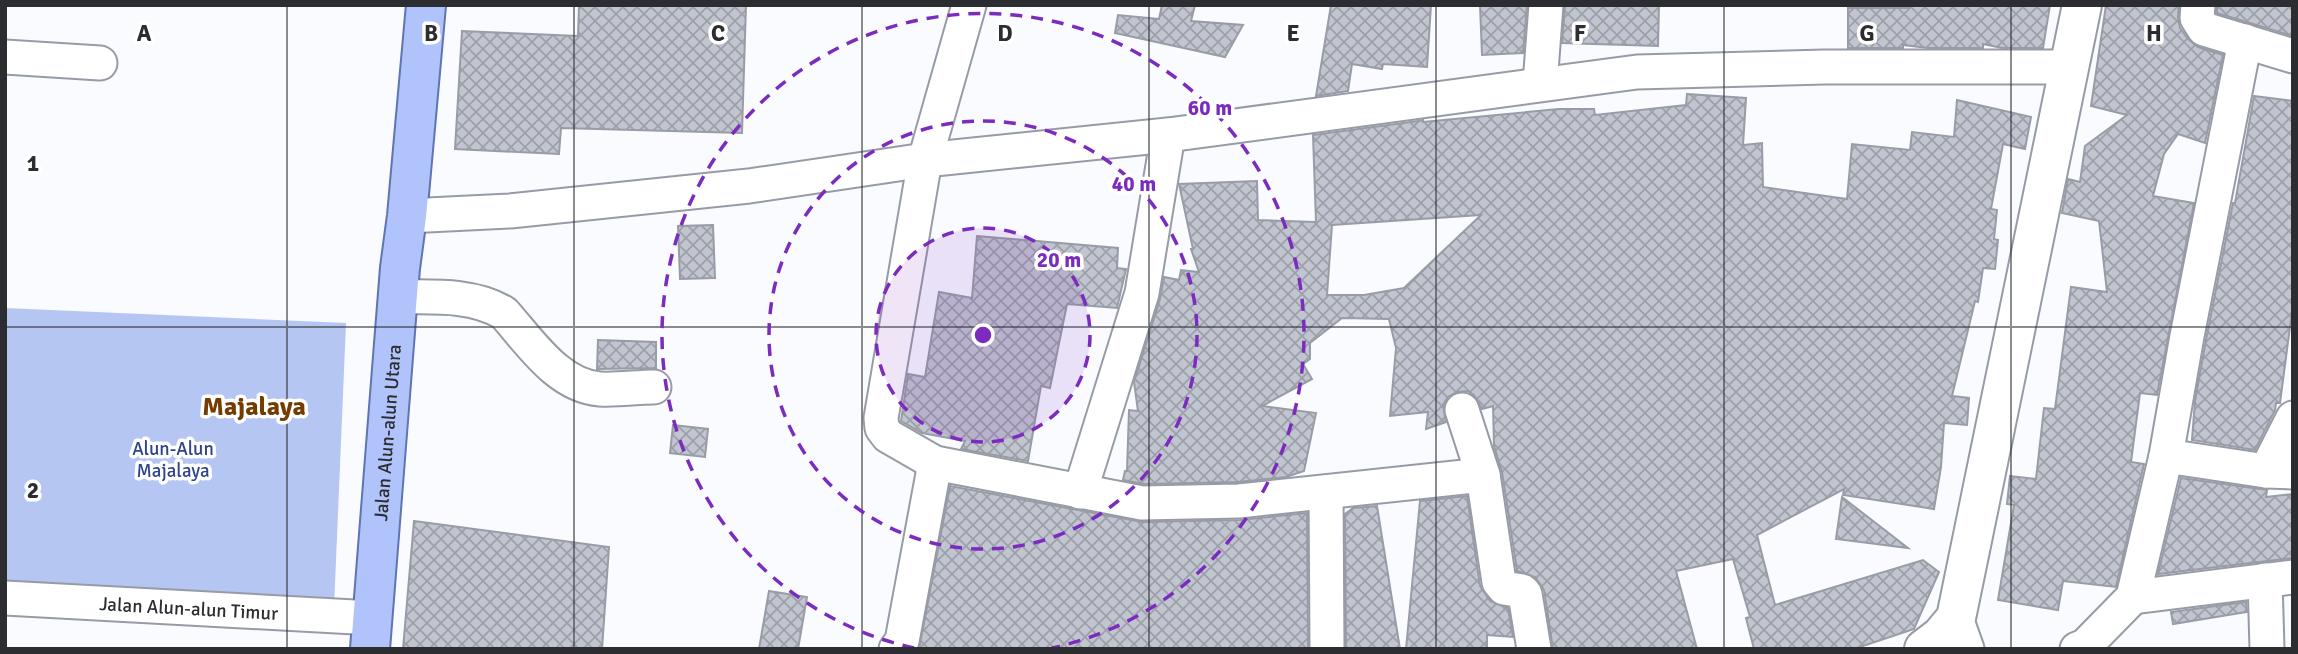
<svg xmlns="http://www.w3.org/2000/svg" width="2298" height="654" font-family="Signika,sans-serif">
<defs>
<pattern id="building-cross-hatch" width="8" height="8" patternUnits="userSpaceOnUse" patternTransform="scale(1.75)"><rect width="8" height="8" fill="#c1c5d0"/><path d="M0 0l8 8M0 8l8-8" fill="none" stroke="#9da0a9"/></pattern>
</defs>
<rect width="100%" height="100%" fill="#f9fbff"/>
<polygon fill="#b5c6f2" points="5,308 346,323 334,608 5,594"/>
<g fill="url(#building-cross-hatch)" stroke="#989ca6" stroke-width="2" fill-rule="evenodd">
<polygon points="579,5 746,5 742,133 561,128 559,154 455,149 462,31 578,36"/>
<polygon points="1162,5 1195,5 1191,21 1243,25 1225,57 1115,33 1118,15 1159,19"/>
<polygon points="1331,5 1431,5 1427,67 1383,64 1382,69 1352,64 1348,91 1316,96"/>
<polygon points="1480,5 1527,5 1523,53 1482,55"/>
<polygon points="1565,5 1659,5 1658,46 1562,43"/>
<polygon points="1910,5 2050,5 2043,48 2002,48 1983,44 1983,48 1928,48 1903,45 1903,48 1848,48 1848,8 1909,8"/>
<polygon points="2106,5 2179,5 2178,17 2180,28 2188,39 2198,47 2223,55 2205,143 2178,134 2164,154 2153,196 2194,203 2157,395 2140,393 2131,462 2144,464 2116,587 2063,581 2058,610 1998,600 2014,505 2007,504 2010,476 2036,479 2044,408 2055,409 2071,287 2107,292 2099,221 2062,213 2068,179 2080,182 2085,146 2127,115 2091,106"/>
<polygon points="2217,5 2293,5 2293,36 2217,13"/>
<path d="M1687 94 1746 98 1743 145 1762 143 1763 187 1847 199 1852 144 1910 150 1912 132 1954 137 1957 100 2031 117 2025 149 2003 144 1991 209 1997 210 1994 239 1998 240 1995 269 1983 268 1978 302 1975 301 1952 396 1969 398 1967 425 1944 423 1941 467 1934 509 1843 495 1844 489 1757 535 1775 605 1923 560 1939 572 1914 629 1854 649H1754L1746 618 1750 617 1733 559 1676 571 1697 649H1553L1544 590 1535 577 1517 571 1502 472 1494 446 1493 406 1482 409 1474 395 1467 391 1457 392 1448 397 1443 405 1446 422 1426 429 1428 412 1390 416 1396 348 1389 319 1342 318 1310 343V359L1303 364 1312 379 1262 406 1316 413 1304 471 1286 477 1238 482 1144 484 1123 480 1125 471H1127L1129 410 1138 411 1134 382 1160 299 1164 277 1179 280 1181 270 1199 272 1191 249H1193L1179 184 1257 181 1258 220 1316 222 1313 135 1418 121 1423 120V122L1559 109H1594L1595 115 1686 105ZM1481 215 1404 288 1364 295H1327L1332 225Z"/>
<polygon points="2254,96 2293,101 2293,304 2280,403 2276,403 2275,410 2255,450 2192,440 2195,401 2206,340 2233,203 2235,203"/>
<polygon points="713,225 715,278 680,279 678,226"/>
<polygon points="977,236 1118,248 1117,268 1126,269 1117,308 1067,304 1050,388 1041,386 1028,461 961,449 965,441 922,433 901,421 908,374 925,377 939,292 972,298"/>
<polygon points="598,340 656,342 656,368 597,369"/>
<polygon points="673,425 708,429 705,457 670,453"/>
<polygon points="2181,478 2267,490 2266,497 2293,494 2293,558 2158,574"/>
<polygon points="950,486 1142,522 1240,520 1307,513 1308,649 919,649"/>
<polygon points="1467,496 1480,586 1490,601 1508,608 1513,637 1487,635 1487,649 1406,649 1420,501"/>
<polygon points="1842,497 1908,548 1836,539"/>
<polygon points="1377,506 1400,649 1346,649 1345,514 1353,508"/>
<polygon points="414,521 609,547 602,649 403,649"/>
<polygon points="769,591 807,597 798,649 759,649"/>
<polygon points="2246,602 2247,612 2173,624 2171,612"/>
</g>
<g fill="none" stroke-linecap="round" stroke-linejoin="round">
<g stroke="#979ba5" stroke-width="37">
<g id="minor">
<polyline points="969,5 925,160 881,418 882,428 888,436 935,463 1142,503 1239,501 1483,475"/>
<polyline points="2198,5 2197,18 2204,29 2293,56"/>
<polyline points="5,57 100,63"/>
<polyline points="1540,84 1546,5"/>
<polyline points="407,216 510,211 749,186 925,160 1168,135 1637,72 1825,67 2069,67"/>
<path d="M397 297C433 297 473 294 504 313 530 342 558 386 600 389 618 390 637 387 654 387"/>
<polyline points="1462,410 1483,475 1499,582 1504,588 1522,591 1525,594 1534,649"/>
<polyline points="2166,456 2266,471 2293,472"/>
<polyline points="2266,471 2293,418"/>
<polyline points="1080,492 1142,293 1168,135"/>
<polyline points="1326,492 1327,649"/>
<polyline points="2265,580 2267,649"/>
<polyline points="2133,597 2293,577"/>
<path id="s1" d="M5 598 373 618"/>
<polyline points="1956,618 1967,649"/>
<polyline points="896,649 902,641 935,463"/>
<polyline points="2077,649 2085,646 2133,597 2166,456 2187,336 2245,41"/>
</g>
</g>
<g stroke="#979ba5" stroke-width="42">
<polyline id="tertiary" points="1924,649 1941,636 1956,618 2082,5"/>
</g>
<g stroke="#5f74b3" stroke-width="42">
<g id="primary">
<path id="s2" d="M370 649 400 268 407 216 426 5"/>
</g>
</g>
<use href="#minor" stroke="#fff" stroke-width="33"/>
<use href="#tertiary" stroke="#fff" stroke-width="38"/>
<use href="#primary" stroke="#b0c3fb" stroke-width="38"/>
</g>
<path fill="none" stroke="#2b2d31" stroke-width="2" stroke-opacity="0.55" d="M287 5V649M574 5V649M862 5V649M1149 5V649M1436 5V649M1724 5V649M2011 5V649M5 327H2293"/>
<circle cx="983" cy="335" r="107" fill="#7b2cbf" fill-opacity=".12"/>
<g fill="none" stroke="#7b2cbf" stroke-width="3.5" stroke-dasharray="12 9">
<circle cx="983" cy="335" r="107"/>
<circle cx="983" cy="335" r="214"/>
<path d="M914 648A321 321 0 1 1 1052 648"/>
</g>
<g text-anchor="middle" stroke-width="7" stroke-linejoin="round" paint-order="stroke">
<g font-size="19" fill="#2b2d31" stroke="#fff">
<text dy="7" stroke="none"><textPath href="#s2" startOffset="217">Jalan Alun-alun Utara</textPath></text>
<text dy="7" stroke="none"><textPath href="#s1" startOffset="184">Jalan Alun-alun Timur</textPath></text>
</g>
<g font-size="19" fill="#30458b" stroke="#fff">
<text x="173" y="455">Alun-Alun<tspan x="173" dy="22">Majalaya</tspan></text>
</g>
<g font-size="26" font-weight="bold" fill="#743c00" stroke="#fff">
<text x="254" y="415">Majalaya</text>
</g>
</g>
<g font-size="23" text-anchor="middle" font-weight="bold" fill="#2b2d31" stroke="#fff" stroke-width="7" stroke-linejoin="round" paint-order="stroke">
<text x="144" y="41">A</text>
<text x="431" y="41">B</text>
<text x="718" y="41">C</text>
<text x="1005" y="41">D</text>
<text x="1293" y="41">E</text>
<text x="1580" y="41">F</text>
<text x="1867" y="41">G</text>
<text x="2154" y="41">H</text>
<text x="33" y="171">1</text>
<text x="33" y="498">2</text>
</g>
<circle cx="983" cy="335" r="10" fill="#7b2cbf" stroke="#fff" stroke-width="3.5"/>
<g font-size="21" text-anchor="middle" font-weight="bold" fill="#7b2cbf" stroke="#fff" stroke-width="7" stroke-linejoin="round" paint-order="stroke">
<text x="1210" y="115">60 m</text>
<text x="1134" y="191">40 m</text>
<text x="1059" y="267">20 m</text>
</g>
<rect width="2298" height="654" fill="none" stroke="#2b2d31" stroke-width="14"/>
</svg>
